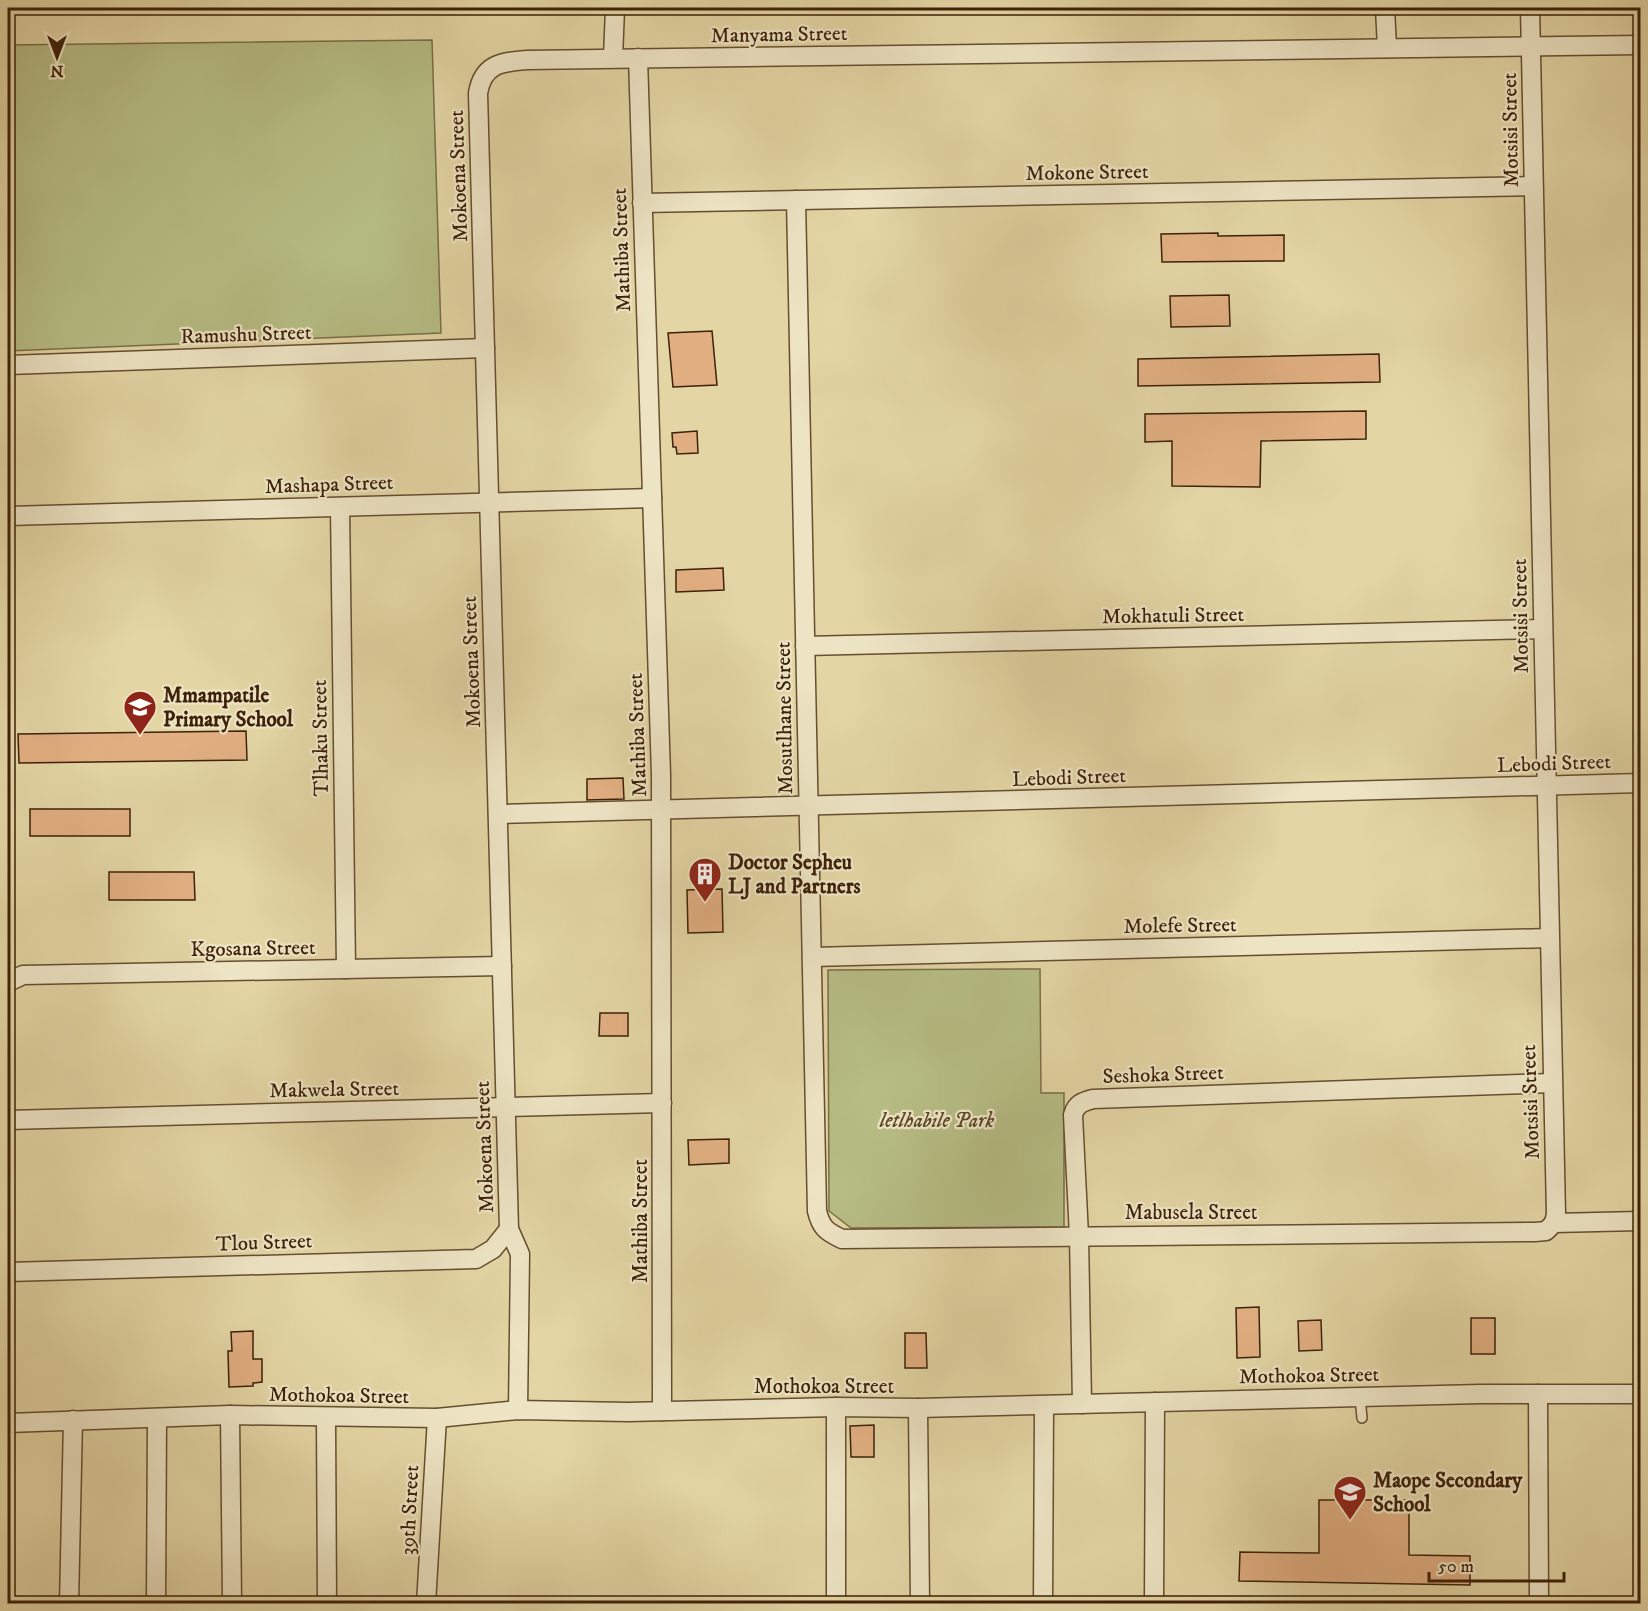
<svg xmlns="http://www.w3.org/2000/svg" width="1648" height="1611" font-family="'IM FELL DW Pica',serif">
<rect width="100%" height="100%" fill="#e3d5a4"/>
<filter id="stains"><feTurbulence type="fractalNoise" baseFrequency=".00333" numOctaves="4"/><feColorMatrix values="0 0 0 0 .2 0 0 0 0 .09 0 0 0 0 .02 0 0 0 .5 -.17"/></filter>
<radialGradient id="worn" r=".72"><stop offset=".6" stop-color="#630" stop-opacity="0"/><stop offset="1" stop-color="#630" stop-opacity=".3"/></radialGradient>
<g fill="#b6bc84" stroke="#7a6e46" stroke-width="1.5">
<polygon points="432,40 441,333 8,351 8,45"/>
<polygon points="1040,969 1041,1093 1064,1093 1064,1227 851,1228 829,1211 828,970"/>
</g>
<g fill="#e1af82" stroke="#3d2109" stroke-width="1.5">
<polygon points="1218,233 1218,236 1284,235 1284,261 1162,262 1161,234"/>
<polygon points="1229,295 1230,326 1171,327 1170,296"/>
<polygon points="712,331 717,385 673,387 668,333"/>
<polygon points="1379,354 1380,382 1138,386 1138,359"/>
<polygon points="1366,411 1366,439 1261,441 1260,487 1172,486 1172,441 1145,442 1145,414"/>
<polygon points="697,431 698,453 677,454 676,447 673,447 672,433"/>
<polygon points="723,568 724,590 676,592 676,570"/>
<polygon points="246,731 247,760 19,763 18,734"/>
<polygon points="623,778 624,799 587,800 587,779"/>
<rect x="30" y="809" width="100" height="27"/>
<polygon points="109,872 194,872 195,900 109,900"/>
<polygon points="722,889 723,932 688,933 687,890"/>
<polygon points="600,1013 628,1013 628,1036 599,1036"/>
<polygon points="729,1139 729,1163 689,1165 688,1140"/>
<polygon points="1259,1307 1260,1357 1237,1358 1236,1308"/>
<rect x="1471" y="1318" width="24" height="36"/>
<polygon points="1321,1320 1322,1350 1299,1351 1298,1321"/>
<polygon points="253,1331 253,1359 262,1359 262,1382 253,1383 253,1386 229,1387 228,1351 232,1351 231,1332"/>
<polygon points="905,1333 926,1333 927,1368 905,1368"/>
<polygon points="874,1425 874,1457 851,1457 850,1426"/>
<polygon points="1319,1500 1409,1500 1409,1555 1470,1556 1470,1585 1239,1581 1240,1552 1319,1553"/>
</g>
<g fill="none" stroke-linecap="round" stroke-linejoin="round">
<g stroke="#664e30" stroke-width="12">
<polyline id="lane" points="1360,1397 1362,1418"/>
</g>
<g stroke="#664e30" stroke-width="21">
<g id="street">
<polyline points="1385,8 1387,48"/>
<polyline points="1530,8 1556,1214 1554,1223"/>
<polyline points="613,58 615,8"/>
<polyline points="638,58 661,775 662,1411"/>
<path d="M796 200 817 1211C821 1228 827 1232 842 1239L1535 1232 1546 1231 1554 1223"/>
<polyline points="642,203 1533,186"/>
<polyline points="8,365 485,348"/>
<polyline points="340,507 346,969"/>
<polyline points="8,516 652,498"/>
<polyline points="805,646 1542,629"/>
<polyline points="498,814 1640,783"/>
<polyline points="812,957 1549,938"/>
<polyline points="8,982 23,975 502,966"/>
<polyline points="8,1120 662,1103"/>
<polyline points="1554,1223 1640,1221"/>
<polyline points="8,1272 476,1259 493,1249 509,1229"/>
<polyline points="1538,1394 1539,1604"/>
<path d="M1082 1404 1079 1236 1073 1115C1076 1104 1082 1102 1093 1099L1551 1083"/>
<polyline points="918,1408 920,1604"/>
<path d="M518 1410 520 1254 509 1229 478 93C483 64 501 62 527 60L1640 45"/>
<polyline points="230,1415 232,1604"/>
<polyline points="326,1419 327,1604"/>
<polyline points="8,1423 230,1415 437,1418 518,1410 628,1412 836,1407 918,1408 1480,1394 1640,1394"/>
<polyline points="69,1604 73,1420"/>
<polyline points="156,1604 157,1418"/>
<polyline points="426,1604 437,1418"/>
<polyline points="836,1604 836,1407"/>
<polyline points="1043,1604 1044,1406"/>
<polyline points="1154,1604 1155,1402"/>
</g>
</g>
<use href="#lane" stroke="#ede4c4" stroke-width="9"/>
<use href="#street" stroke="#ede4c4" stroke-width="18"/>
</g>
<defs>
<g id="school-pin" transform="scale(1.725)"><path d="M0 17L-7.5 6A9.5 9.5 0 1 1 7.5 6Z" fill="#8f2418" stroke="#ede4c4"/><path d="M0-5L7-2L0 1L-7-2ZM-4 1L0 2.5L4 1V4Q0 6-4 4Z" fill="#fff"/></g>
<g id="building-pin" transform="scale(1.725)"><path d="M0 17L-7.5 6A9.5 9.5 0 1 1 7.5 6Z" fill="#8f2418" stroke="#ede4c4"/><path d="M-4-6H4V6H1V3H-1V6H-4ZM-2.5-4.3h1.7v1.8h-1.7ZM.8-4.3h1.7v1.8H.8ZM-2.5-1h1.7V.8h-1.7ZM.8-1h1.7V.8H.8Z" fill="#fff"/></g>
</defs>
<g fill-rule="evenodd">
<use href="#school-pin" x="140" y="707"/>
<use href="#building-pin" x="705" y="874"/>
<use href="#school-pin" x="1350" y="1492"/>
</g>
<g text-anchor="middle" stroke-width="4.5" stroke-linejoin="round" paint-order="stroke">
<g font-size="21" fill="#3d2109" stroke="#ede4c4">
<text transform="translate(779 34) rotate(-1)" y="7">Manyama Street</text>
<text transform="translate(1510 130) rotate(-91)" y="7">Motsisi Street</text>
<text transform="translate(1087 172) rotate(-1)" y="7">Mokone Street</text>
<text transform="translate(458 176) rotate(-92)" y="7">Mokoena Street</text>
<text transform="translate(621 250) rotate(-92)" y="7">Mathiba Street</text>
<text transform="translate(246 334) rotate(-2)" y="7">Ramushu Street</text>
<text transform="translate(329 484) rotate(-2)" y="7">Mashapa Street</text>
<text transform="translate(1173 615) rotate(-1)" y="7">Mokhatuli Street</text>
<text transform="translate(1520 616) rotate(-91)" y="7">Motsisi Street</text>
<text transform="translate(471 662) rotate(-92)" y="7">Mokoena Street</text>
<text transform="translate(784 718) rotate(-91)" y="7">Mosutlhane Street</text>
<text transform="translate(637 735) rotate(-92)" y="7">Mathiba Street</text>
<text transform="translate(320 738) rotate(-91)" y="7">Tlhaku Street</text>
<text transform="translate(1554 763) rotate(-2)" y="7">Lebodi Street</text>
<text transform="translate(1069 777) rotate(-2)" y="7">Lebodi Street</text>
<text transform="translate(1180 925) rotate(-1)" y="7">Molefe Street</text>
<text transform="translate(253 948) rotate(-1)" y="7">Kgosana Street</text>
<text transform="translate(1163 1074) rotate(-2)" y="7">Seshoka Street</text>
<text transform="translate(334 1089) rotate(-1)" y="7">Makwela Street</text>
<text transform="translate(1530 1102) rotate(-92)" y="7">Motsisi Street</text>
<text transform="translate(484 1147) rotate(-92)" y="7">Mokoena Street</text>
<text x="1191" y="1219">Mabusela Street</text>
<text transform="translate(640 1221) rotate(-90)" y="7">Mathiba Street</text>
<text transform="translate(264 1242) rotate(-2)" y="7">Tlou Street</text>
<text transform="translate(1309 1375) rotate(-1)" y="7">Mothokoa Street</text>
<text x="824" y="1393">Mothokoa Street</text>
<text transform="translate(339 1395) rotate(1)" y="7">Mothokoa Street</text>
<text transform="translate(409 1510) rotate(-87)" y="7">39th Street</text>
</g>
<g font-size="21" font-weight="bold" fill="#3d2109" stroke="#ede4c4" text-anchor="start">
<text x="163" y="702">Mmampatile<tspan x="163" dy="24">Primary School</tspan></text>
<text x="728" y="869">Doctor Sepheu<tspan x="728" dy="24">LJ and Partners</tspan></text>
<text x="1373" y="1487">Maope Secondary<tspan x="1373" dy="24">School</tspan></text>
</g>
<g font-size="21" font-style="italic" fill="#5b4828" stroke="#ede4c4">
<text x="937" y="1127">letlhabile Park</text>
</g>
</g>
<rect width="1648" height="1611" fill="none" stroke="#e3d5a4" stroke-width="30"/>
<rect x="9" y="9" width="1630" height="1593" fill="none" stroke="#3d2109" stroke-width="3"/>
<rect x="15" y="15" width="1618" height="1581" fill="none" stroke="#3d2109" stroke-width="1.5"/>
<g transform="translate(57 57) rotate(180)" stroke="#ede4c4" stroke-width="4.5" paint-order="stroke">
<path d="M0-4.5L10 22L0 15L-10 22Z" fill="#3d2109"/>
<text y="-9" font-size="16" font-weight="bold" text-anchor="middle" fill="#3d2109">N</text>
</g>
<path d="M1429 1572v9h135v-9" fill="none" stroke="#3d2109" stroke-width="3"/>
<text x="1438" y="1572" font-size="18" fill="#3d2109" stroke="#ede4c4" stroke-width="4.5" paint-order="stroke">50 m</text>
<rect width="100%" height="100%" filter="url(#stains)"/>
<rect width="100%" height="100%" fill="url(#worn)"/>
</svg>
